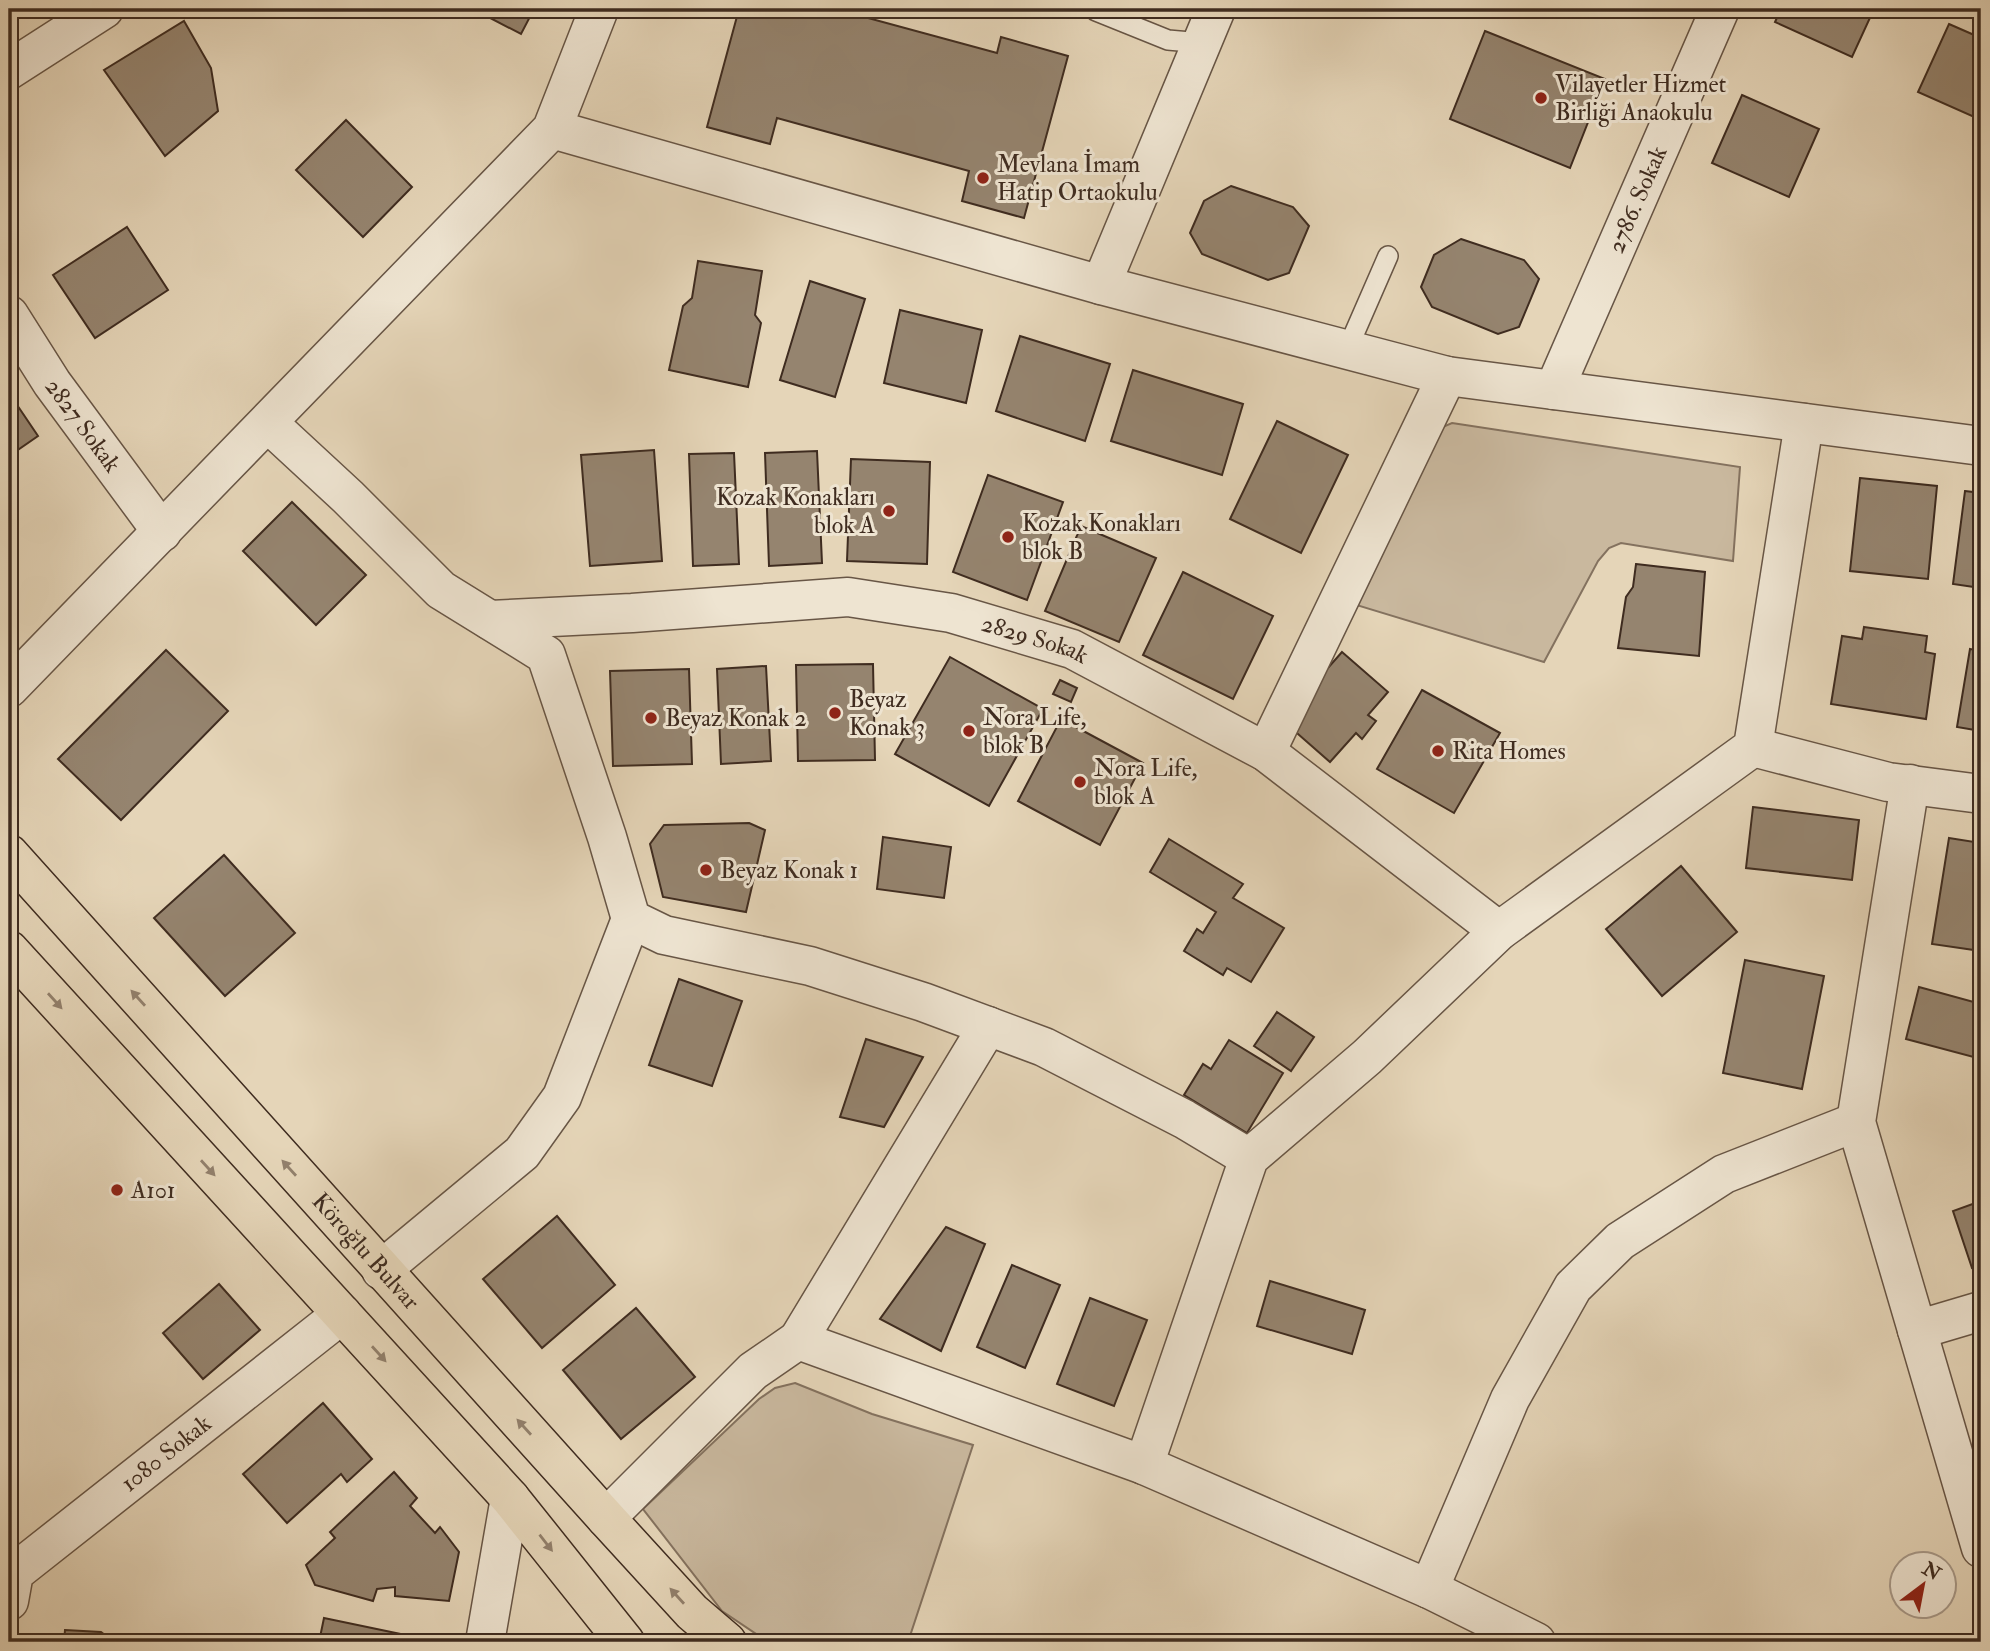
<svg xmlns="http://www.w3.org/2000/svg" width="1990" height="1651" font-family="'IM FELL Double Pica',serif">
<rect width="100%" height="100%" fill="#e5d5b8"/>
<filter id="stains"><feTurbulence type="fractalNoise" baseFrequency=".00286" numOctaves="4"/><feColorMatrix values="0 0 0 0 .2 0 0 0 0 .09 0 0 0 0 .02 0 0 0 .5 -.17"/></filter>
<radialGradient id="worn" r=".72"><stop offset=".6" stop-color="#630" stop-opacity="0"/><stop offset="1" stop-color="#630" stop-opacity=".3"/></radialGradient>
<g fill="#c9b89e" stroke="#84725f" stroke-width="2">
<polygon points="1452,423 1740,467 1733,561 1621,543 1609,548 1598,561 1544,662 1353,604 1438,429"/>
<polygon points="795,1383 872,1414 973,1445 908,1642 768,1642 722,1611 643,1509 759,1399 775,1388"/>
</g>
<g fill="#95846f" stroke="#3f2c20" stroke-width="2">
<polygon points="473,9 534,9 521,34"/>
<polygon points="739,9 835,9 997,53 1001,37 1068,56 1024,218 962,201 969,171 777,118 770,144 707,127"/>
<polygon points="1781,9 1874,9 1852,57 1775,22"/>
<polygon points="184,21 211,68 218,111 165,156 104,70"/>
<polygon points="1949,24 1981,38 1981,120 1918,92"/>
<polygon points="1485,31 1605,79 1570,168 1450,119"/>
<polygon points="1742,95 1819,129 1789,197 1712,163"/>
<polygon points="346,120 412,187 363,237 296,170"/>
<polygon points="1231,186 1293,207 1309,226 1289,273 1268,280 1202,254 1190,233 1204,201"/>
<polygon points="127,227 168,290 95,338 53,275"/>
<polygon points="1461,239 1524,260 1539,279 1519,327 1498,334 1432,307 1421,287 1434,255"/>
<polygon points="698,261 762,271 755,315 761,323 748,387 669,370 683,306 692,298"/>
<polygon points="810,281 865,299 835,397 780,380"/>
<polygon points="900,310 982,330 966,403 884,383"/>
<polygon points="1020,336 1110,364 1085,441 996,411"/>
<polygon points="1133,370 1243,404 1222,475 1111,441"/>
<polygon points="9,393 38,436 9,456"/>
<polygon points="1277,421 1348,455 1301,553 1230,519"/>
<polygon points="654,450 662,561 590,566 581,455"/>
<polygon points="817,451 822,563 769,566 765,453"/>
<polygon points="734,453 739,564 693,566 689,454"/>
<polygon points="851,459 930,462 927,564 847,561"/>
<polygon points="988,475 1063,502 1027,600 953,572"/>
<polygon points="1860,478 1937,486 1928,579 1850,571"/>
<polygon points="1965,491 1981,493 1981,588 1953,584"/>
<polygon points="292,502 366,575 316,625 243,551"/>
<polygon points="1081,526 1156,558 1119,642 1045,611"/>
<polygon points="1636,564 1705,572 1699,656 1618,648 1626,597 1633,587"/>
<polygon points="1183,572 1273,616 1233,699 1143,655"/>
<polygon points="1864,627 1927,636 1925,652 1935,654 1926,719 1831,704 1842,636 1862,639"/>
<polygon points="1970,649 1981,651 1981,731 1957,727"/>
<polygon points="166,650 228,711 121,820 58,759"/>
<polygon points="1342,652 1388,692 1368,715 1376,721 1362,739 1356,733 1330,762 1282,720"/>
<polygon points="950,657 1043,709 989,806 895,754"/>
<polygon points="873,664 875,760 798,761 796,665"/>
<polygon points="766,666 771,761 721,764 717,669"/>
<polygon points="689,669 692,764 613,766 610,671"/>
<polygon points="1060,680 1077,688 1071,702 1053,694"/>
<polygon points="1422,690 1500,733 1454,813 1377,769"/>
<polygon points="1061,719 1143,763 1100,845 1018,801"/>
<polygon points="1753,807 1859,820 1852,880 1746,868"/>
<polygon points="749,823 765,830 746,912 663,897 650,844 664,825"/>
<polygon points="883,837 951,847 944,898 877,889"/>
<polygon points="1949,838 1981,843 1981,951 1932,944"/>
<polygon points="1169,839 1243,884 1233,898 1284,928 1251,982 1227,968 1223,975 1184,951 1197,929 1203,933 1216,912 1150,872"/>
<polygon points="224,855 295,933 225,996 154,918"/>
<polygon points="1681,866 1737,932 1662,996 1606,929"/>
<polygon points="1745,960 1824,976 1802,1089 1723,1073"/>
<polygon points="679,979 742,1001 712,1086 649,1065"/>
<polygon points="1919,987 1981,1004 1981,1059 1906,1039"/>
<polygon points="1277,1012 1314,1037 1291,1071 1254,1046"/>
<polygon points="866,1039 923,1057 884,1127 840,1117"/>
<polygon points="1229,1040 1283,1073 1247,1133 1184,1095 1203,1064 1211,1069"/>
<polygon points="1981,1201 1981,1265 1972,1268 1953,1211"/>
<polygon points="557,1216 615,1285 542,1348 483,1279"/>
<polygon points="946,1227 985,1244 941,1351 880,1319"/>
<polygon points="1012,1265 1060,1285 1025,1368 977,1347"/>
<polygon points="1270,1281 1365,1310 1352,1354 1257,1326"/>
<polygon points="219,1284 260,1330 203,1379 163,1333"/>
<polygon points="1090,1298 1147,1320 1114,1406 1057,1384"/>
<polygon points="636,1308 695,1377 621,1439 563,1370"/>
<polygon points="323,1403 372,1459 347,1482 341,1474 287,1523 243,1474"/>
<polygon points="394,1472 417,1498 410,1506 435,1533 440,1527 459,1552 449,1601 395,1596 395,1587 377,1589 373,1601 315,1585 306,1565 335,1538 330,1532"/>
<polygon points="324,1618 439,1642 319,1642"/>
<polygon points="65,1630 101,1632 114,1642 64,1642"/>
</g>
<g fill="none" stroke-linecap="round" stroke-linejoin="round">
<g stroke="#685646" stroke-width="22">
<g id="lane">
<polyline points="1096,9 1096,11 1168,40 1202,43"/>
<polyline points="1347,350 1388,256"/>
</g>
</g>
<g stroke="#685646" stroke-width="41">
<g id="street">
<polyline points="9,70 104,9"/>
<polyline points="552,129 1101,285 1447,376 1981,446"/>
<polyline points="1101,285 1216,9"/>
<path id="s1" d="M9 315 52 383 162 532"/>
<path id="s2" d="M1554 390 1720 9"/>
<polyline points="268,423 348,497 441,590 546,655 607,837 631,919 664,935 810,966 923,1002 1044,1047 1184,1119 1249,1158"/>
<path id="s3" d="M490 620 632 613 848 597 951 613 1072 649 1266 752 1499 931"/>
<polyline points="9,688 552,129 599,9"/>
<polyline points="1753,747 1888,782 1981,794"/>
<polyline points="1266,752 1447,376"/>
<polyline points="1910,784 1856,1122 1981,1548"/>
<polyline points="381,1270 522,1153 562,1097 631,919"/>
<polyline points="1917,1330 1981,1311"/>
<polyline points="798,1340 988,1026"/>
<polyline points="1144,1465 1249,1158 1367,1057 1499,931 1753,747 1804,423"/>
<polyline points="606,1518 753,1371 798,1340 1144,1465 1429,1589 1536,1642"/>
<polyline points="1429,1589 1510,1399 1573,1287 1620,1241 1724,1174 1856,1122"/>
<path id="s4" d="M9 1601 14 1573 342 1314"/>
<polyline points="485,1642 510,1498"/>
</g>
</g>
<g stroke="#3f2c20" stroke-width="41">
<g id="primary">
<path id="s5" d="M9 854 606 1518 692 1612 727 1642"/>
<polyline points="9,950 510,1498 625,1642"/>
</g>
</g>
<use href="#lane" stroke="#eee4d1" stroke-width="19"/>
<use href="#street" stroke="#eee4d1" stroke-width="38"/>
<use href="#primary" stroke="#e5d5b8" stroke-width="38"/>
</g>
<defs><path id="oneway-solid" d="M-6-.8H1V-3.2L6.5 0L1 3.2V.8H-6Z" transform="scale(1.75)"/></defs>
<g fill="#92806c">
<use href="#oneway-solid" transform="translate(138 998) rotate(-132)"/>
<use href="#oneway-solid" transform="translate(55 1001) rotate(48)"/>
<use href="#oneway-solid" transform="translate(208 1168) rotate(48)"/>
<use href="#oneway-solid" transform="translate(289 1168) rotate(-132)"/>
<use href="#oneway-solid" transform="translate(379 1354) rotate(48)"/>
<use href="#oneway-solid" transform="translate(524 1427) rotate(-132)"/>
<use href="#oneway-solid" transform="translate(546 1543) rotate(52)"/>
<use href="#oneway-solid" transform="translate(677 1596) rotate(-132)"/>
</g>
<g fill="#8f2418" stroke="#eee4d1" stroke-width="2.5">
<circle cx="1541" cy="98" r="7"/>
<circle cx="983" cy="178" r="7"/>
<circle cx="889" cy="511" r="7"/>
<circle cx="1008" cy="537" r="7"/>
<circle cx="835" cy="713" r="7"/>
<circle cx="651" cy="718" r="7"/>
<circle cx="969" cy="731" r="7"/>
<circle cx="1438" cy="751" r="7"/>
<circle cx="1080" cy="782" r="7"/>
<circle cx="706" cy="870" r="7"/>
<circle cx="117" cy="1190" r="7"/>
</g>
<g text-anchor="middle" stroke-width="6" stroke-linejoin="round" paint-order="stroke">
<g font-size="24" fill="#3f2c20" stroke="#eee4d1" text-anchor="start">
<text x="1555" y="92">Vilayetler Hizmet<tspan x="1555" dy="28">Birliği Anaokulu</tspan></text>
<text x="997" y="172">Mevlana İmam<tspan x="997" dy="28">Hatip Ortaokulu</tspan></text>
<text x="875" y="505" text-anchor="end">Kozak Konakları<tspan x="875" dy="28">blok A</tspan></text>
<text x="1022" y="531">Kozak Konakları<tspan x="1022" dy="28">blok B</tspan></text>
<text x="849" y="707">Beyaz<tspan x="849" dy="28">Konak 3</tspan></text>
<text x="983" y="725">Nora Life,<tspan x="983" dy="28">blok B</tspan></text>
<text x="665" y="726">Beyaz Konak 2</text>
<text x="1452" y="759">Rita Homes</text>
<text x="1094" y="776">Nora Life,<tspan x="1094" dy="28">blok A</tspan></text>
<text x="720" y="878">Beyaz Konak 1</text>
<text x="131" y="1198">A101</text>
</g>
<g font-size="24" fill="#3f2c20" stroke="#eee4d1">
<text dy="8" stroke="none"><textPath href="#s2" startOffset="208">2786. Sokak</textPath></text>
<text dy="8" stroke="none"><textPath href="#s1" startOffset="133">2827 Sokak</textPath></text>
<text dy="8" stroke="none"><textPath href="#s3" startOffset="551">2829 Sokak</textPath></text>
<text dy="8" stroke="none"><textPath href="#s5" startOffset="534">Köroğlu Bulvar</textPath></text>
<text dy="8" stroke="none"><textPath href="#s4" startOffset="222">1080 Sokak</textPath></text>
</g>
</g>
<rect width="1990" height="1651" fill="none" stroke="#e5d5b8" stroke-width="35"/>
<rect x="10" y="10" width="1969" height="1630" fill="none" stroke="#3f2c20" stroke-width="3.5"/>
<rect x="18" y="18" width="1955" height="1616" fill="none" stroke="#3f2c20" stroke-width="2"/>
<g transform="translate(1923 1585) rotate(32)"><circle r="33" fill="#eee4d1" stroke="#a89a8a" stroke-width="2"/>
<path d="M0-5L12 26L0 18L-12 26Z" fill="#8f2418"/>
<text y="-10" font-size="19" font-weight="bold" text-anchor="middle" fill="#3f2c20">N</text>
</g>
<rect width="100%" height="100%" filter="url(#stains)"/>
<rect width="100%" height="100%" fill="url(#worn)"/>
</svg>
